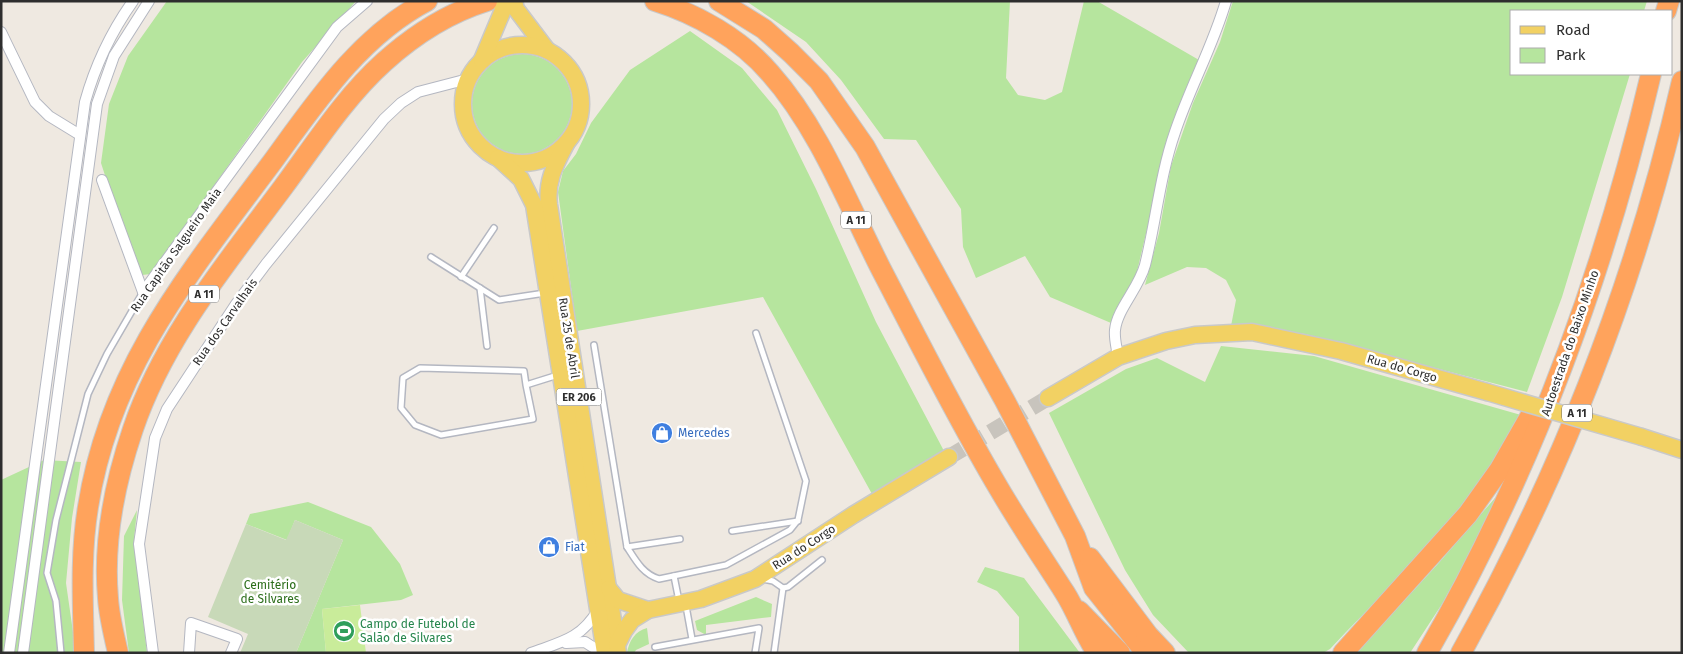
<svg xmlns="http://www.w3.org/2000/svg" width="1683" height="654" font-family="'Fira Sans',sans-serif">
<rect width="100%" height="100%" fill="#efe9e1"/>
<g fill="#b6e59e">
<polygon points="167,1 356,1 302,62 151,274 142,275 125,237 101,163 109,104 128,56"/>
<polygon points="746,1 1010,1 1006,78 1018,95 1045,100 1062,92 1084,1 1097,1 1199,60 1169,136 1135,280 1111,323 1050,297 1025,256 976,278 963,247 961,209 916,140 884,139 841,80 806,42"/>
<polygon points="1233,1 1647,1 1644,11 1512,11 1512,74 1630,74 1562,297 1527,392 1305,334 1231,326 1236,300 1226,280 1206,268 1187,267 1145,285 1159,233 1171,166 1193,103 1220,42"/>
<polygon points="690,31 742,68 777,110 816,189 876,322 944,451 872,494 763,297 577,331 558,192 563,171 576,154 591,123 630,70"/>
<circle cx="522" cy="104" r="50"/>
<path d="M1221 346 1314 356 1521 415C1479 502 1396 579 1330 649L1323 653H1189L1153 615 1125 570 1049 413 1126 369 1157 358 1205 382Z"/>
<polygon points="44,460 81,462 72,518 66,583 76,653 1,653 1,480"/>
<polygon points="1495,498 1499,500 1442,604 1410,653 1356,653 1437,565"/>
<polygon points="308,502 371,527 400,564 413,595 401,600 322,609 326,653 296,653 343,540 295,520 287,540 246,524 250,514"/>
<polygon points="137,510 134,540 147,653 129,653 122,600 124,536"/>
<polygon points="985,567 1024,578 1080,653 1019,653 1019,617 997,591 977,582"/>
<polygon points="756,597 772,604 771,617 706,625 706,635 697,630 695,621"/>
<path d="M647 628 649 644 636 650 634 653H627C629 641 635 631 647 628Z"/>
</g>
<polygon fill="#c8d9b8" points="295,520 343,540 296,653 240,653 248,634 208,617 246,524 286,540"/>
<polygon fill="#c9ec9a" points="360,605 366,653 326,653 322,609"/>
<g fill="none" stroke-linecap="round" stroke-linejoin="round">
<polyline stroke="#c8c4bd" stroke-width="16" stroke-dasharray="16 8" stroke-linecap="butt" points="949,457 1048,398"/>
<g stroke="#b4b7c1" stroke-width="8">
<g id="service">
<polyline points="431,257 499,300 545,293"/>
<polyline points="461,277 494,228"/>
<polyline points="480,288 487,346"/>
<path d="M594 345 627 547C636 561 643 574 659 579L726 565 790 530 798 520 806 481 756 333"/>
<polyline points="526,385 524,371 420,368 403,378 401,408 415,425 441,435 533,419 526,385 558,375"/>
<polyline points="732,531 798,521"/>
<polyline points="627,547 680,539"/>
<polyline points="674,576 679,601"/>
<polyline points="763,579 773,581 783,588 788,587 822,560"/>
<polyline points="686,606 692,639"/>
<polyline points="655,647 759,628 755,653"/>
<polyline points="61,653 56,601 47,573 56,520 88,394 107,354 143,292"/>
<polyline points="774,653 783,588"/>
</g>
</g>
<g stroke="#b4b7c1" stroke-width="12">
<g id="minor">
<polyline points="1,32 35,102 49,116 80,135"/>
<polyline points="102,180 143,292"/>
<polyline points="143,292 337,27 367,1"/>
<path d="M1118 357C1117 348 1114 339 1115 330 1117 309 1139 288 1145 265 1156 221 1160 175 1175 132 1190 87 1213 46 1226 1"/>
<polyline points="566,643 585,642 602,653"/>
<path d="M9 653 85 102C95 66 111 32 133 1"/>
<polyline points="23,653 97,104 114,56 149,1"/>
<polyline points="153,653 139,544 155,438 167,409 236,304 266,264 384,119 401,103 418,92 468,79"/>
<polyline points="189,653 191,623 237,639 231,653"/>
<path d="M531 653C561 642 581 639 598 610"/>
</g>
</g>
<g stroke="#c9c9c9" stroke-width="19">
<g id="primary">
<polyline points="514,1 516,9 547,50"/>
<circle cx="522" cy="104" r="59"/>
<polyline points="482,60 503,10 501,1"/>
<path d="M566 144C555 165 546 181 549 205L618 653"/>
<polyline points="498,158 521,179 534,205 605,653"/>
<polyline points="1048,398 1118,357 1166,341 1195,335 1252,332 1341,351 1487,392"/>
<polyline points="1642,437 1682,450"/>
<polyline points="609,589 618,600 648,610"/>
<polyline points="617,645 624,631 632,620 648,610 701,599 755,579 853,515 949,457"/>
</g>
</g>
<g stroke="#c9c9c9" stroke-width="22">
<g id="motorway">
<path d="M655 1C697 14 741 39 770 73 819 128 848 204 881 269 919 342 956 416 998 487 1019 523 1042 557 1065 593 1077 612 1084 634 1097 653"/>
<polyline points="719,1 764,29 791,53 819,81 865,147 1005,401 1075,536 1094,588 1146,653"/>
<polyline points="1666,11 1669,1"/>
<polyline points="1090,558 1148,635 1165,653"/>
<polyline points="1079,611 1120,653"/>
<path d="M84 653C83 604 80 555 88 507 110 366 191 271 273 161 316 102 360 36 427 1"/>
<path d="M118 653C114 635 109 616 108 598 103 541 115 482 133 429 164 337 227 263 284 186 315 144 345 97 384 62 414 35 448 13 487 1"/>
<polyline points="1343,653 1468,514 1500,469 1535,408"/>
<path d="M1427 653C1532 471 1603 278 1651 74"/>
<path d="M1461 653C1561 474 1636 282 1682 81"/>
</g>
</g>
<use href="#service" stroke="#fff" stroke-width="5"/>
<use href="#minor" stroke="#fff" stroke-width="10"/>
<use href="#primary" stroke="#f2d163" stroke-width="16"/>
<use href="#motorway" stroke="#ffa35c" stroke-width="20"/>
<g stroke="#c9c9c9" stroke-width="19" stroke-linecap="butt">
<polyline id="primary-bridge" points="1487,392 1642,437"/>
</g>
<use href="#primary-bridge" stroke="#f2d163" stroke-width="16"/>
</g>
<defs>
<g id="shop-disc" transform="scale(1.125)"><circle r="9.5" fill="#3f7fe0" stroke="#fff"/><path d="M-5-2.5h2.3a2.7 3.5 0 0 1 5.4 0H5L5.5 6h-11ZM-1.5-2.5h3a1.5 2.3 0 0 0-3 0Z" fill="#fff"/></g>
<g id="stadium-disc" transform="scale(1.125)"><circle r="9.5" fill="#2e9e5b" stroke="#fff"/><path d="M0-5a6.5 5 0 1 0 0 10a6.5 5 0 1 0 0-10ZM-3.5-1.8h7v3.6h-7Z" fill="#fff"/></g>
</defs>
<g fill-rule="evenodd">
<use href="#shop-disc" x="662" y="433"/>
<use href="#shop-disc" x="549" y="547"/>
<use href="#stadium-disc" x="344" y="631"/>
</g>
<g text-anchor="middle" stroke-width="5" stroke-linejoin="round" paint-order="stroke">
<g fill="#fff" stroke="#6d6d6d" stroke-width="1">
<rect x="841" y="211.5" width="30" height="17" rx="4"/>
<rect x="189" y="285.5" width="30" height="17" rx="4"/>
<rect x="556.5" y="388.5" width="45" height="17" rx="4"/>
<rect x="1562" y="404.5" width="30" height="17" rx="4"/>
</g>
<g font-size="11" font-weight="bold" fill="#2e2e2e">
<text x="856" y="224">A 11</text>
<text x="204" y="298">A 11</text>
<text x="579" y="401">ER 206</text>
<text x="1577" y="417">A 11</text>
</g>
<g font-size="12" fill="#2e2e2e" stroke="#fff">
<text transform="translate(176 250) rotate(-55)" y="4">Rua Capitão Salgueiro Maia</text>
<text transform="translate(225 322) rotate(-55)" y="4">Rua dos Carvalhais</text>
<text transform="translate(569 338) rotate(81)" y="4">Rua 25 de Abril</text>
<text transform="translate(1570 343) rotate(-71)" y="4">Autoestrada do Baixo Minho</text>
<text transform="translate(1402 368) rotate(16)" y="4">Rua do Corgo</text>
<text transform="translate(804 547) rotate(-33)" y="4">Rua do Corgo</text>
</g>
<g font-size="12" fill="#366cbe" stroke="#fff" text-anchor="start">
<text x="678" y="437">Mercedes</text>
<text x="565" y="551">Fiat</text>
</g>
<g font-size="12" fill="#2c6e1b" stroke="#fff">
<text x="270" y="589">Cemitério<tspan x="270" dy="14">de Silvares</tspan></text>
</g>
<g font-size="12" fill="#27864d" stroke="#fff" text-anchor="start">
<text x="360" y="628">Campo de Futebol de<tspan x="360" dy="14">Salão de Silvares</tspan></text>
</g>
</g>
<rect width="1683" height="654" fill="none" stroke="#2e2e2e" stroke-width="5"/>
<rect x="1510" y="10" width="162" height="65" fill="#ffffff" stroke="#ababab"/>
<rect x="1520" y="26" width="25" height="8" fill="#f2d163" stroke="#ababab"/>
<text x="1556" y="35" font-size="15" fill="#2e2e2e">Road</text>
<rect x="1520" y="48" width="25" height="15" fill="#b6e59e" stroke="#ababab"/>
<text x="1556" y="60" font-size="15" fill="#2e2e2e">Park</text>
</svg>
